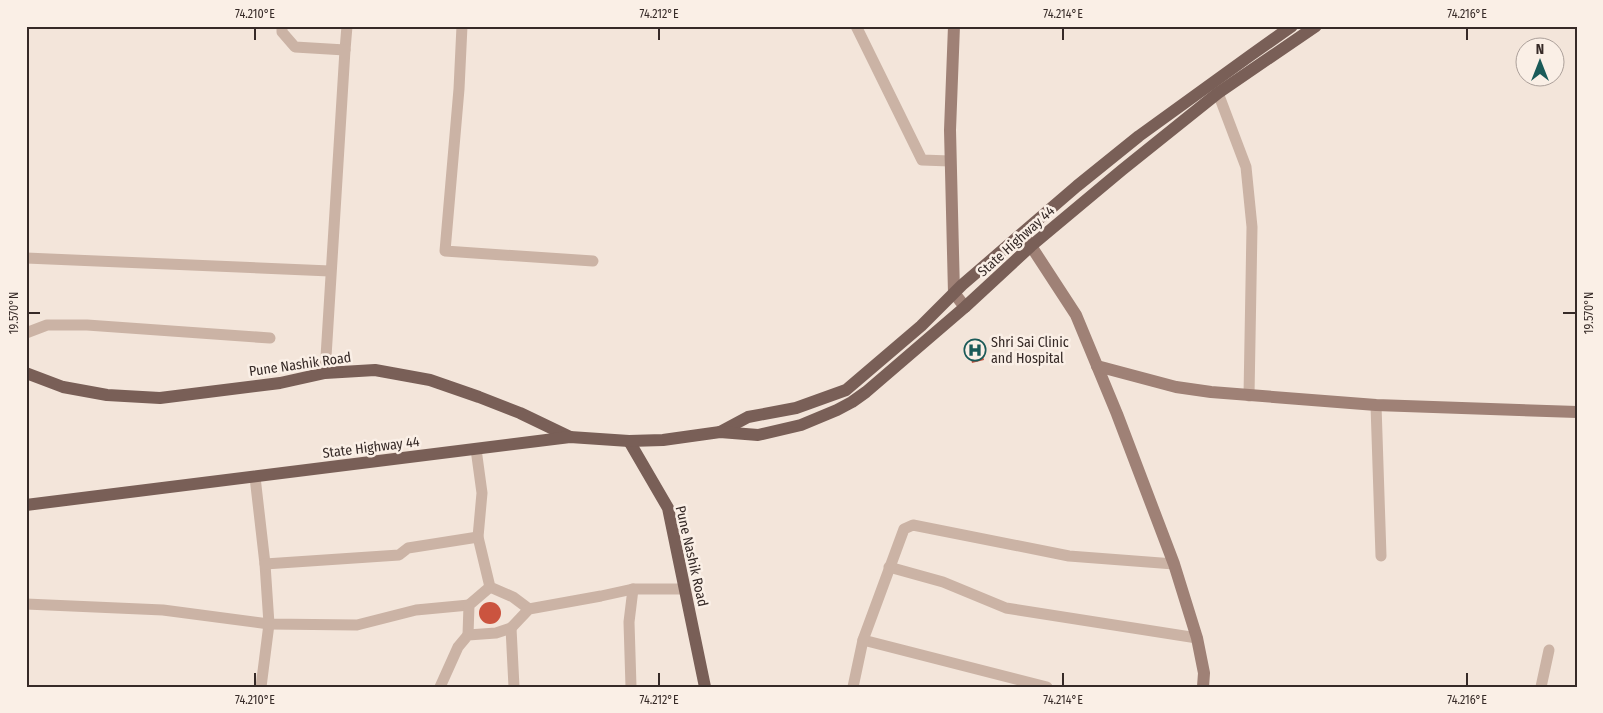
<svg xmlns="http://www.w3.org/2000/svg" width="1603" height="713" font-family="'Fira Sans Condensed',sans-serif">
<rect width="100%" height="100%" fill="#f3e5da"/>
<g fill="#cb543f">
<polygon points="979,339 984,360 972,363 967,342"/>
<circle cx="490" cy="613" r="11"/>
</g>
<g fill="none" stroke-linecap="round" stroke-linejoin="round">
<g stroke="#cbb3a5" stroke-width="11">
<polyline points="282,26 282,32 295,47 345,50 347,26"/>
<polyline points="462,26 459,89 445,251 593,261"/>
<polyline points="856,26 922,160 950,161"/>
<polyline points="1218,93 1246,167 1252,227 1249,396"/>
<polyline points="26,258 330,271"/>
<polyline points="26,333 47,325 87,325 270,338"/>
<polyline points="325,373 345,50"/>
<polyline points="1376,405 1381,556"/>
<polyline points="476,449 482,493 478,537 490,587 513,597 529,609"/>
<polyline points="255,477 265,564 269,624 261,687"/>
<polyline points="265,564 399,555 408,548 478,537"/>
<polyline points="889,567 943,582 1006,608 1197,638"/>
<polyline points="26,604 163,610 269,624 357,625 416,610 469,605"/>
<polyline points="511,628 514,687"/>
<polyline points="468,635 469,605 490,587"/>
<polyline points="863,640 1047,687"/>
<polyline points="440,687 458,647 468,635 496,633 511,628 529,609 601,596 633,589"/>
<polyline points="631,687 629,622 633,589 685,589"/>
<polyline points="853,687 863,640 904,529 913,525 1069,556 1174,564"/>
<polyline points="1541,687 1549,650"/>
</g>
<g stroke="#9f8176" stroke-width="12">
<polyline points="954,26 950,130 954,293 965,307"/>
<polyline points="1022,234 1031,246 1076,315 1117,414 1174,564 1197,638 1204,673 1203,687"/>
<polyline points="1097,366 1176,387 1211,392 1376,405 1577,412"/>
</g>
<g stroke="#795f57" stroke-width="12">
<polyline points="26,373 63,387 107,395 160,398 280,383 325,373 375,370 430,380 479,397 520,413 570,437"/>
<polyline points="720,432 748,417 796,408 846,390 921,326 962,285 1077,186 1139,136 1251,55 1292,26"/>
<polyline points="629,441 668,508 705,687"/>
<polyline points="26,505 570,437 629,441 663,440 720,432 758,435 801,425 837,410 852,402 866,392 965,307 1031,246 1122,170 1218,93 1316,26"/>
</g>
</g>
<path fill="none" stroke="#362a27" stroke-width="2" d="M255 28V40M659 28V40M1063 28V40M1467 28V40M28 313H40M1563 313H1576M255 673V686M659 673V686M1063 673V686M1467 673V686"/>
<defs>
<g id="hospital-ring" transform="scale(1.125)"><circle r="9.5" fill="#faefe6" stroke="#1a5a58" stroke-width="1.5"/><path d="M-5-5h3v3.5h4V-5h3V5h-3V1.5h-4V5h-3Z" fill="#1a5a58"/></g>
</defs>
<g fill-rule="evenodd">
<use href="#hospital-ring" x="975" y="350"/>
</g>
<g text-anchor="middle" stroke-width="5" stroke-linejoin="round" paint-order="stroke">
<g font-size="14" fill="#362a27" stroke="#faefe6">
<text transform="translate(1016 241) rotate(-42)" y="5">State Highway 44</text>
<text transform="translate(300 364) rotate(-8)" y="5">Pune Nashik Road</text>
<text transform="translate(371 447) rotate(-7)" y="5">State Highway 44</text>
<text transform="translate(692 556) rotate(77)" y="5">Pune Nashik Road</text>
</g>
<g font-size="14" fill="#362a27" stroke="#faefe6" text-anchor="start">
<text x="991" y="347">Shri Sai Clinic<tspan x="991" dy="16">and Hospital</tspan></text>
</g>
</g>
<rect width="1603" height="713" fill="none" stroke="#faefe6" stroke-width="55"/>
<g transform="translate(1540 62)"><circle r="24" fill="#faefe6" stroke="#aca09a"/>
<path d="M0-4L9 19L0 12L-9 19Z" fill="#1a5a58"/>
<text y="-8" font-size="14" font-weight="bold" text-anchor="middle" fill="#362a27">N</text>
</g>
<rect x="28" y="28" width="1548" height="658" fill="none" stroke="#362a27" stroke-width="2"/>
<g font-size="12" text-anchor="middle" fill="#362a27">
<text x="255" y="18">74.210°E</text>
<text x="659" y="18">74.212°E</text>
<text x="1063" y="18">74.214°E</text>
<text x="1467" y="18">74.216°E</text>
<text transform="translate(14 313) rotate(-90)" y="4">19.570°N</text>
<text transform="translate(1589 313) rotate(-90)" y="4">19.570°N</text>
<text x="255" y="704">74.210°E</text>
<text x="659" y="704">74.212°E</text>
<text x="1063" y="704">74.214°E</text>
<text x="1467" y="704">74.216°E</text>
</g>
</svg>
